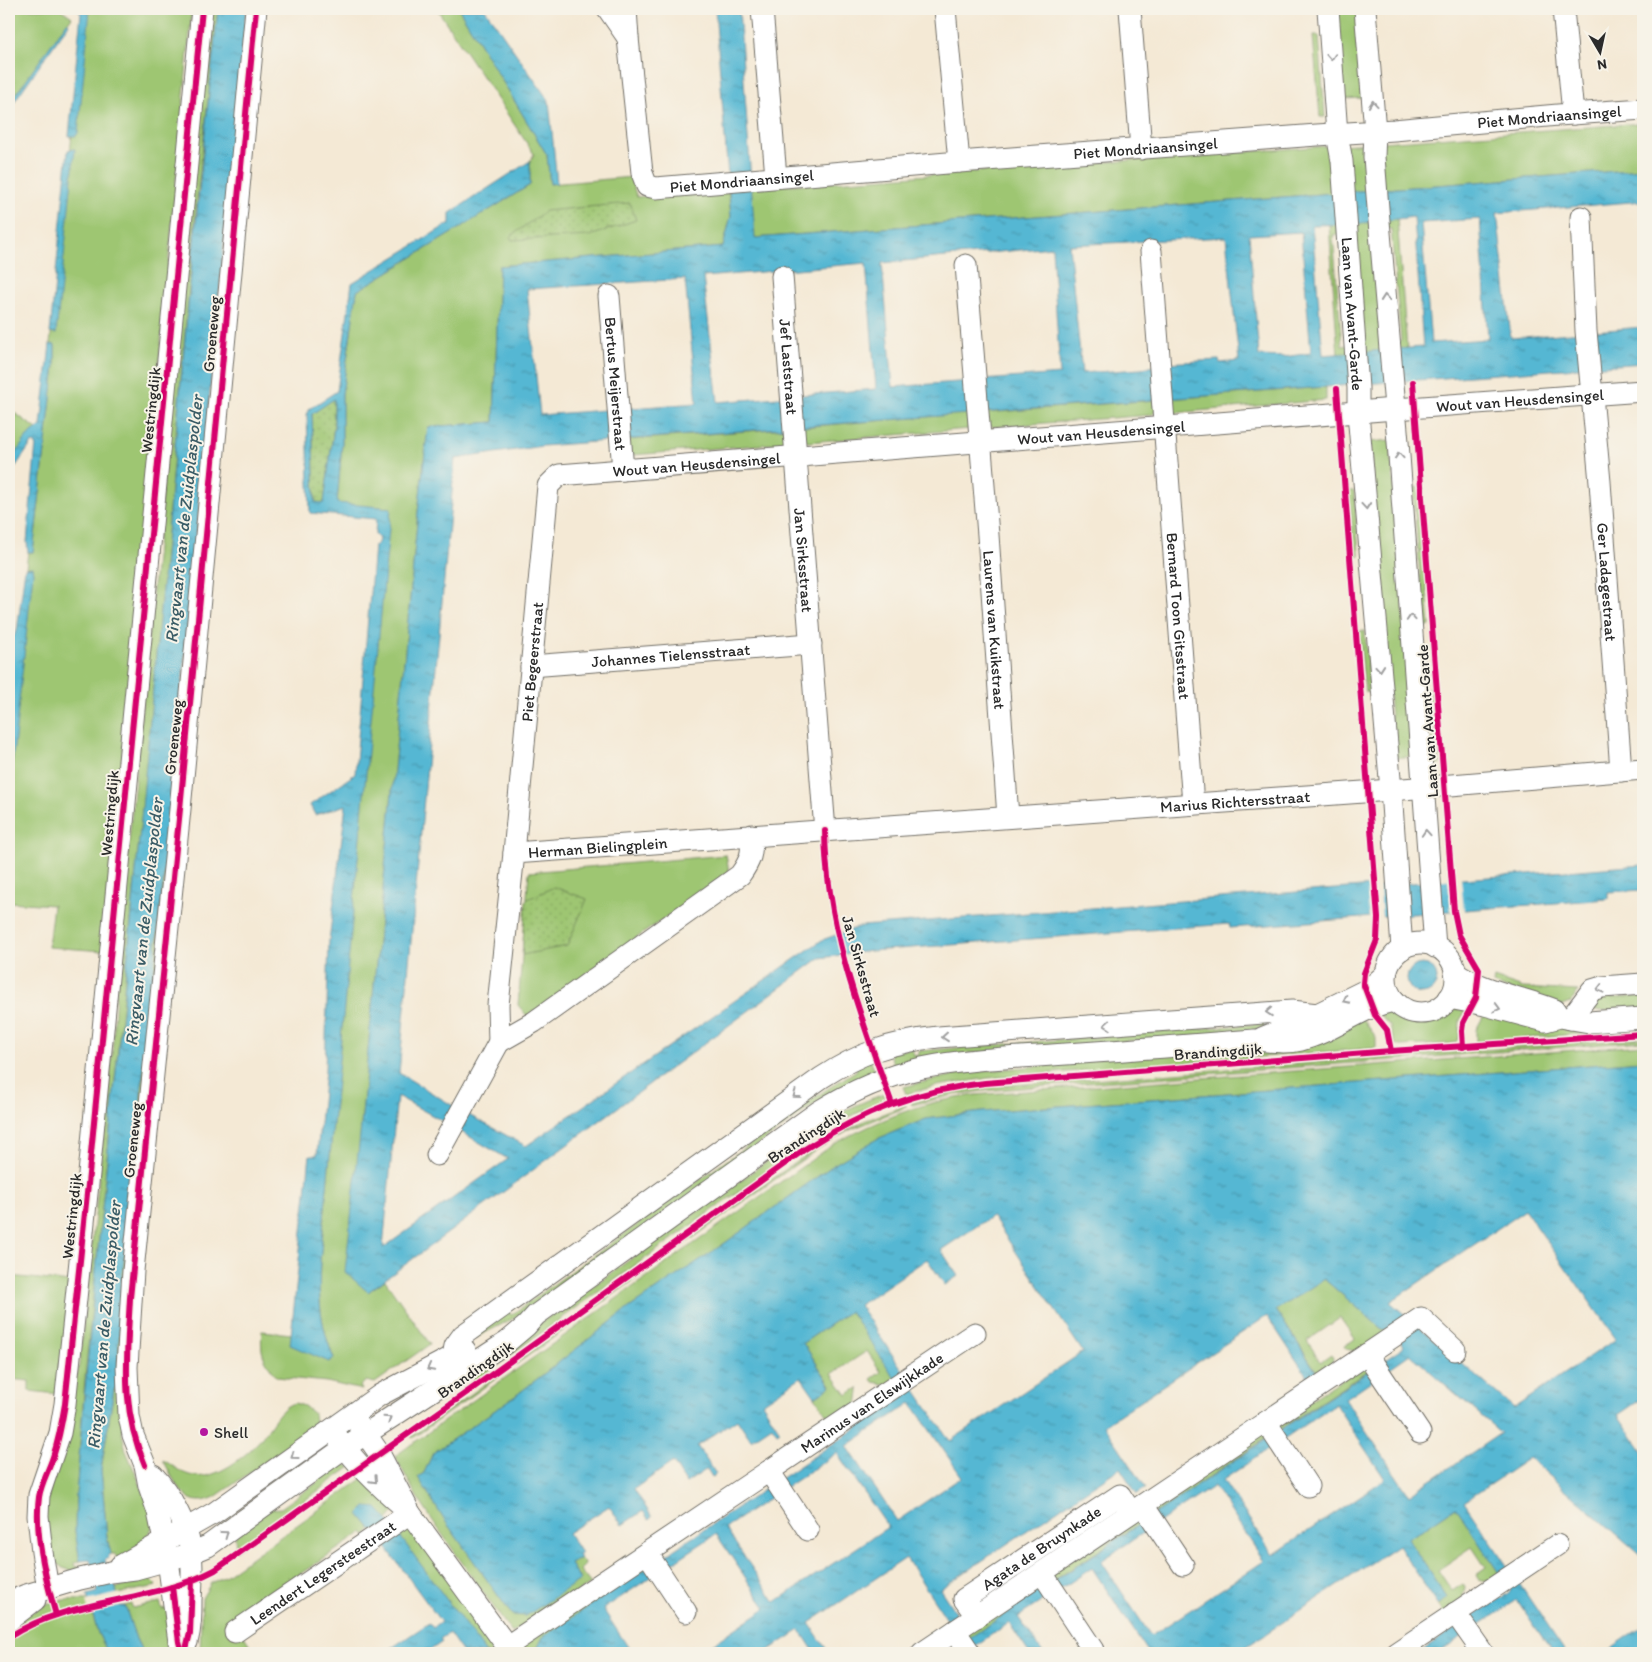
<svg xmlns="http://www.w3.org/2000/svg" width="1652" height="1662" font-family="Itim,sans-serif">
<defs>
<pattern id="park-dots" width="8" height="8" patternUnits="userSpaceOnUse" patternTransform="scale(1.25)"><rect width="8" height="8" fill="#9ec672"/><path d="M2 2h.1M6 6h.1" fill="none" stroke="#88aa63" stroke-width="1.8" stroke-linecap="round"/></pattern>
<pattern id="water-ripples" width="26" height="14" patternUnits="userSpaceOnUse" patternTransform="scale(1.25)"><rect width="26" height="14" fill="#55b7d3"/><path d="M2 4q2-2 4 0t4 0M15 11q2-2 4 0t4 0" fill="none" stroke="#4795ab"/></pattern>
</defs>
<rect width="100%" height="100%" fill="#f7f3e8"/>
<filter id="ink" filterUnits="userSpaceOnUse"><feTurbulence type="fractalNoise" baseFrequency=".02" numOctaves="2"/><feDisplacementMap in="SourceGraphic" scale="10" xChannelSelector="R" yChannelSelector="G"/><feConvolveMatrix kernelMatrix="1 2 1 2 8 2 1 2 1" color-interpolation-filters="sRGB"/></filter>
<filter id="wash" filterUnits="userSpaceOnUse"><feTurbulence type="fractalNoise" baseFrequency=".0096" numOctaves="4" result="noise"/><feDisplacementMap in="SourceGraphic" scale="20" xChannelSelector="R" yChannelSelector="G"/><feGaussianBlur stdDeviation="1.12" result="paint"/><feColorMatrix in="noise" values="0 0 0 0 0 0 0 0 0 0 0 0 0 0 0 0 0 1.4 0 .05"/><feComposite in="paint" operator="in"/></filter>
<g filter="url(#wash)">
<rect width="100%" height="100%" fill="#f4e9d5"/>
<g fill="#9ec672" stroke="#64784e">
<polygon points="9,9 61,9 72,17 9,104"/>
<polygon points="85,9 192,9 104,951 48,947 53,905 9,902 9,793 32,567 26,568 28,552 33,552 55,365 55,345 50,344"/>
<polygon points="208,9 218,9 197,199 142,811 86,1367 76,1495 75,1531 80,1561 74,1563 75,1567 79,1566 80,1571 72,1571 63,1568 56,1563 49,1552 44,1514 79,1365 112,1056 118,959"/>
<path d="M437 9H459L547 155 550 184 632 177 633 186 637 197 728 188 731 216 723 247 499 266 494 422 428 427 418 512 361 1126 368 1292 385 1280 430 1344 375 1383 366 1381 360 1386 362 1390 327 1382 277 1377C263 1358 260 1355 262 1331L292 1334 291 1345 334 1359C320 1323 318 1300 320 1262L390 508 337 504 342 443V394L357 291 530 185V161L534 154Z"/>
<polygon points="1336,9 1357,9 1364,98 1343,99"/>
<polygon points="1313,36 1319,36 1325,117 1320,117"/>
<polygon points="1643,123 1643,169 754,238 751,188"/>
<polygon points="1397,218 1407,349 1395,350 1394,341 1401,341 1391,229 1385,228 1385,220"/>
<polygon points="1373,221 1383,351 1363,353 1354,224"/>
<polygon points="1340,224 1340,234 1333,235 1342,346 1349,345 1350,354 1338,355 1329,225"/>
<polygon points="1326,387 1326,400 1174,413 1168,409 1168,399"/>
<polygon points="1156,400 1157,409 1152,415 992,427 985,423 984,413"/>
<polygon points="9,409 37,429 27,437 9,463"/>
<polygon points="973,413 969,429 808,442 801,436 801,427"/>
<polygon points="788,428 789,437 784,443 633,455 627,450 626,440"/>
<polygon points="1390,440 1415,756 1394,758 1370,442"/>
<polygon points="1418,487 1423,550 1418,551 1413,488"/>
<polygon points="1349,491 1354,491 1359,555 1354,555"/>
<polygon points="1418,552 1424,552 1430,626 1424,626"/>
<polygon points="1359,631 1365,631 1370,692 1365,692"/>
<polygon points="1433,687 1440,764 1435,764 1428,688"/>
<path d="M170 814 122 1433 126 1451 153 1514C155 1539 136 1548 118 1560L115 1554H111L107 1538 101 1469 114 1389 121 1287Z"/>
<polygon points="726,855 729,872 527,1016 518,1005 529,872"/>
<polygon points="1494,978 1523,988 1578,991 1570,1003 1559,1007 1493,984"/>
<polygon points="1610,992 1611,998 1643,996 1643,1009 1592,1011 1590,1007 1590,1001"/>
<path d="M1461 1008 1467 1009 1460 1020 1459 1037 1456 1042 1449 1044 1399 1046 1395 1044 1390 1026 1378 1013C1382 1013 1390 1011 1394 1012 1403 1016 1407 1022 1419 1022 1434 1022 1447 1011 1461 1008Z"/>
<polygon points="1485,1013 1574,1030 1643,1026 1643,1029 1476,1042 1476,1030"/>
<polygon points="1362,1018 1376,1037 1376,1048 989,1078 937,1086 906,1094 903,1087 963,1073 1060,1064"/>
<polygon points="1262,1022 1282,1022 1256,1029 1232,1033 946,1055 914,1059 893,1064 890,1053 912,1048 914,1056 919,1055 919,1051 1258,1024"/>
<polygon points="1643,1038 1643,1041 982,1091 953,1095 912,1105 911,1103 952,1092 987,1087"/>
<path d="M1643 1045V1061L982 1112 926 1119 877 1139 835 1164 725 1243 629 1308 514 1397 433 1453 424 1473 418 1477 443 1518 512 1615 580 1579 570 1564 580 1558 585 1565 580 1570 591 1584 512 1633 437 1527 417 1497 395 1456 834 1144C864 1128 894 1114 928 1104 942 1100 959 1098 974 1095Z"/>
<polygon points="870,1059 875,1070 830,1093 546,1298 514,1318 467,1342 507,1309 511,1315 818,1095 857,1070 855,1066"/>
<path d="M884 1094 885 1098 883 1101 849 1117 798 1149 477 1379 472 1378 469 1372C550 1317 631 1259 711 1202 766 1163 820 1116 884 1094Z"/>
<polygon points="906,1105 906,1107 850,1130 819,1148 413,1438 411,1437 817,1147 864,1121"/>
<polygon points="9,1276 71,1282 58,1394 29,1391 29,1381 9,1379"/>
<polygon points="1324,1279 1382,1329 1392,1331 1363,1353 1346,1349 1344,1346 1355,1339 1340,1318 1307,1341 1321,1362 1331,1355 1333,1358 1330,1375 1314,1386 1309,1379 1317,1372 1276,1310"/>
<polygon points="850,1311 897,1380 888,1385 873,1382 871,1379 881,1372 867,1351 832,1374 847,1395 858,1388 859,1391 857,1406 832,1423 815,1397 831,1385 803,1343"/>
<polygon points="1366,1363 1372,1368 1277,1431 1275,1424"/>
<path d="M295 1403 304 1406 314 1414 315 1421 314 1428 215 1497C184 1512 176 1482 163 1460 174 1466 181 1474 194 1476 216 1480 245 1457 259 1441 269 1430 280 1405 295 1403Z"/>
<polygon points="1264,1431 1269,1436 1156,1513 1153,1505"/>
<polygon points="341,1463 351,1467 236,1550 235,1536 268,1509 281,1508 319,1481 323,1469 332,1465"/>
<polygon points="365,1477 396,1510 388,1520 359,1514 372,1530 366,1536 363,1532 243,1612 244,1636 255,1653 200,1653 202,1598 211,1583 225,1576"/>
<polygon points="1455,1507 1502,1577 1493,1583 1478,1579 1476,1575 1486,1568 1472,1547 1438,1570 1452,1591 1463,1584 1465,1588 1461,1604 1445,1615 1438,1605 1447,1598 1408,1539"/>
<polygon points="1142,1513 1148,1518 1053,1581 1050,1574"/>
<polygon points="410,1525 501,1653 486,1653 395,1530"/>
<polygon points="644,1561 650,1566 538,1651 539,1653 527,1653 522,1646"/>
<polygon points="144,1577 151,1580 157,1586 117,1594 116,1588 122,1586 123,1579"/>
<polygon points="1039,1581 1045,1587 967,1640 964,1632"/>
<path d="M88 1600 98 1633 108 1653H9V1628C23 1619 39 1604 56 1601 66 1599 78 1600 88 1600Z"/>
<polygon points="160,1602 162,1609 168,1608 171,1653 143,1653 136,1639 125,1606 131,1604 133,1608"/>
</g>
<g fill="url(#park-dots)" stroke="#64784e">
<polygon points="630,203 636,220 590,236 512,240 510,237 545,211"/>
<polygon points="334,398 334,427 324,503 315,502 312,413"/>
<polygon points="554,887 587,899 567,946 522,955 526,900"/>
</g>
<g fill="url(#water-ripples)" stroke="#40717f" fill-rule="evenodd">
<polygon points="80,9 90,9 78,133 76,136 69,136 81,13 79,12"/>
<path d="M218 9H246L170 814 121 1287 117 1387 114 1389 101 1469 107 1538 111 1554 108 1555 109 1558 105 1560 112 1585H115L120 1606H125L136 1639 143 1653H108L98 1633 87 1595 98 1592 90 1560 80 1561 75 1531 76 1495C94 1265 121 1037 142 808 167 541 189 275 218 9Z"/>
<polygon points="459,9 485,9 549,101 557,183 550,184 547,155"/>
<path d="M715 9H739L755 238 1643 169V201L1497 213 1511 338 1643 327V363L542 446 455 459 399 1073 455 1107 446 1123 397 1096 383 1248 508 1159 458 1130 467 1114 526 1146 822 940 862 926 1643 865V890L1608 892V899L1230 928 1229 924 871 951 820 958 368 1292 345 1272 361 1126 418 512 428 427 494 422 499 266 723 247 731 216ZM1414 217 1423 347 1323 355 1312 225 1354 224ZM1480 219 1488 339 1431 343 1421 223ZM1301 232 1311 353 1284 357 1259 356 1249 235ZM1226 237 1239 361 1220 363 1219 360 1166 363 1141 369 1082 373 1069 245ZM1052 247 1060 374 893 387 882 263ZM866 263 876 389 718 402 703 277ZM685 279 697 403 540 415 527 289Z"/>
<polygon points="67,22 69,24 9,109 9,104"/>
<polygon points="75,149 56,334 50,333 68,150"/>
<path d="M530 161V185L357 291 342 394V443L337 503 391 508 320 1262C318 1300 320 1323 334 1359L329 1362 290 1345 310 1155H317L325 1071 329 941 346 805 315 815 310 805 355 774 374 546 378 543 379 539 375 534 376 519 310 513 307 415 309 409 337 391 352 283 450 223V213ZM334 399V427L324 503 315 502 312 414Z"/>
<polygon points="50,344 55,345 55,365 33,552 28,552 27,542 36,444 32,443 9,476 9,463 27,437 41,426"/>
<polygon points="32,567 33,573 9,793 9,643 17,631 25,568"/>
<circle cx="1422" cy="979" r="15"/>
<path d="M1643 1061V1398L1618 1415 1643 1452V1557L1529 1458 1464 1502 1566 1653H1553L1517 1600 1437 1653H1419L1511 1591 1455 1507 1408 1539 1447 1598 1438 1605 1398 1545 1237 1653H1149L1092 1568 1018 1617 1043 1653H1029L1009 1623 964 1653H947L1403 1348C1401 1336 1393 1331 1382 1329L1324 1279 1276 1310 1317 1373 1309 1379 1267 1316 1104 1425 1146 1488 1137 1494 1120 1468 940 1589 957 1615 948 1621 906 1558 809 1623 829 1653H815L800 1630 764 1653H699L766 1608 716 1534 603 1609 632 1653H539L538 1647 543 1637 906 1395 850 1311 803 1343 831 1386 815 1397 801 1377 762 1403 780 1431 777 1433 772 1426 751 1440 737 1419 697 1446 716 1474 712 1477 707 1469 686 1483 673 1462 634 1489 652 1517 649 1520 643 1511 622 1525 609 1506 568 1533 581 1553 578 1555 580 1558 570 1564 580 1580 526 1616 512 1615 443 1518 418 1477 424 1473 433 1453 514 1397 629 1308 725 1243 835 1164 877 1139 926 1119 982 1112ZM1525 1210 1616 1339 1514 1408 1390 1302ZM992 1216 1083 1352 950 1441 859 1305 927 1259 945 1285 958 1276 941 1250ZM1410 1354 1501 1433 1409 1495 1345 1399ZM911 1403 962 1477 897 1521 847 1446ZM1335 1404 1385 1479 1273 1555 1223 1480ZM837 1453 888 1527 775 1602 725 1528ZM1214 1486 1264 1561 1151 1636 1101 1561Z"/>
<polygon points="366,1507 377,1508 388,1520 486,1653 463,1653 449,1633 440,1639 442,1642 426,1653 384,1653 429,1623 433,1628 441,1622 383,1543 359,1514"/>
<polygon points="1643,1626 1643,1653 1604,1653"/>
</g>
<g fill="#f4e9d5">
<polygon points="1461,878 1464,911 1451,911 1448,879"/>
<polygon points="1380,884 1382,917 1369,918 1367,886"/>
<polygon points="120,1593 122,1604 127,1604 89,1613 86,1601"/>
</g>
</g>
<g filter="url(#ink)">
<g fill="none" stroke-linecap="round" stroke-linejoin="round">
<g stroke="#716e66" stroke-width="23">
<g id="minor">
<polyline points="608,9 628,38"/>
<path id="s1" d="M626 9 628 38 642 173 647 186 656 188 959 162 1317 135 1394 130 1558 115 1643 109"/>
<polyline points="762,9 776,177"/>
<polyline points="945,9 959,162"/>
<polyline points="1130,9 1141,149"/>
<path id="s2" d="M1328 9 1337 134 1342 161 1358 388V413L1391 790 1402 949"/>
<polyline points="1365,9 1375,131 1374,157 1379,221 1398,442 1435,947"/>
<polyline points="1563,9 1573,114"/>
<path id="s3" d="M1581 217 1586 331 1600 482 1621 771"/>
<path id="s4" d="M1151 251 1193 804"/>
<path id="s5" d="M966 265 988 535 1008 817"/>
<path id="s6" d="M782 276 825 831"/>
<path id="s7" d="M609 296 623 470"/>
<path id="s8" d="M531 666 811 644"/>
<path id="s9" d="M752 835C752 854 751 860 740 875L534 1022 499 1042 498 1005 514 853 1391 790 1643 769"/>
<path id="s10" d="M514 853 548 486 559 475 1395 409 1643 391"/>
<circle cx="1421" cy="978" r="35"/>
<path d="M1455 972C1484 992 1523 997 1555 1010"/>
<polyline points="1449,998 1485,1005 1545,1021 1560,1017 1589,1022 1643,1018"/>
<polyline points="1570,1019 1592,990 1602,987 1643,984"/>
<polyline points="1262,1038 1301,1022 1370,988 1386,974"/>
<polyline points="437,1155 499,1042"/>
<polyline points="1367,1354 1420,1433"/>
<path d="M453 1356 455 1346 463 1335 821 1078C859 1053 892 1042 938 1037L1292 1011 1317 1014"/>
<polyline points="1266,1422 1308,1486"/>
<polyline points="358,1423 379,1453 410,1513 512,1653"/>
<path d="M338 1438C356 1464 380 1487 405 1508"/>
<polyline points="769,1471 808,1530"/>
<path d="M153 1475C170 1493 189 1528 191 1553 193 1569 192 1584 191 1600 191 1614 191 1628 187 1642"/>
<polyline points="1143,1505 1183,1565"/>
<polyline points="647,1553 686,1612"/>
<polyline points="120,1566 214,1513 380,1395 465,1350"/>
<polyline points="1042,1573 1093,1650"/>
<polyline points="48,1589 42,1552 38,1516 39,1495 60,1433 65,1404 88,1184 202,9"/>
<path d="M9 1602 26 1595 80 1579 111 1572 135 1569 168 1560 191 1553 208 1546 344 1448 507 1342 526 1326 536 1315 818 1112C850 1092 886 1076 922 1068 969 1058 1018 1058 1066 1054 1129 1050 1191 1045 1254 1040 1270 1041 1286 1044 1301 1040 1334 1032 1361 1006 1395 1001"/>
<polyline points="1455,1613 1483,1653"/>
<path id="s11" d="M977 1617 964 1599 1120 1495 1131 1512"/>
<polyline points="9,1620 35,1600"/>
<polyline points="955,1631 970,1653"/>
<path id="s12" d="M235 1632 410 1513"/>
<path id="s13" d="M506 1647 975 1333"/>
<polyline points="182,1653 179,1642 168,1560 158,1512 149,1486 145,1465 133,1435 129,1416 127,1367 133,1271 180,809 256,9"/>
<polyline points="922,1653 1421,1318 1455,1350"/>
<polyline points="1396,1653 1557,1545"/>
</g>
</g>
<use href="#minor" stroke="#fff" stroke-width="21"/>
<g stroke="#f7f3e8" stroke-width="9">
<g id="cycleway">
<polyline points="1413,382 1454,911 1459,935 1479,969 1476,998 1463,1023 1462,1031 1463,1047"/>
<polyline points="1337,389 1378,918 1377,940 1364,973 1363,983 1375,1015 1387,1030 1391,1051"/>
<path d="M825 831C826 927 860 1015 892 1104"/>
<path d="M145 1465C120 1409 127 1357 130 1298L180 809 256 9"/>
<polyline points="172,1587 179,1642 182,1653"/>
<path d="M56 1615C46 1581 34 1533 39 1497 41 1483 49 1470 53 1457 59 1439 62 1422 65 1404L88 1184 202 9"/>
<path d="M9 1637C70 1597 151 1604 215 1570L473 1388 805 1149C862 1112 917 1090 985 1083L1391 1051 1643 1034"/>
<polyline points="185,1653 190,1633 192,1580"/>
</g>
</g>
<use href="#cycleway" stroke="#d6006c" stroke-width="6"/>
</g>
<defs><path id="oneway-chevron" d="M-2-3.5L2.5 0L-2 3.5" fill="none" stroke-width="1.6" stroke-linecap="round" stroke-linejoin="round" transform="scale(1.25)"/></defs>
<g stroke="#a0a0a0">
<use href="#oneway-chevron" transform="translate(1331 57) rotate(86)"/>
<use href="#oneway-chevron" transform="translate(1373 104) rotate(-95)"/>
<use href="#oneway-chevron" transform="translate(1385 298) rotate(-95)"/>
<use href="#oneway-chevron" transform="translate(1399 456) rotate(-94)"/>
<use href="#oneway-chevron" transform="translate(1366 506) rotate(85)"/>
<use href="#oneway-chevron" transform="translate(1411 618) rotate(-94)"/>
<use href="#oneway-chevron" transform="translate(1380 668) rotate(85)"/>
<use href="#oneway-chevron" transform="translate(1426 833) rotate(-94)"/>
<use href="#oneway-chevron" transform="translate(1600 989) rotate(166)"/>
<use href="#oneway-chevron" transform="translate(1346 1000) rotate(154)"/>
<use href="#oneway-chevron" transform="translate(1497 1008) rotate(15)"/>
<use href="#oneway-chevron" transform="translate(1269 1012) rotate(176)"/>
<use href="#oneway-chevron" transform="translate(1107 1025) rotate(176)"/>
<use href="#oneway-chevron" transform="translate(945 1037) rotate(175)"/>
<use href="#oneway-chevron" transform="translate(796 1095) rotate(144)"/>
<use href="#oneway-chevron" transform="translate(430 1368) rotate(152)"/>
<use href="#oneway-chevron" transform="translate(388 1419) rotate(-34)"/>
<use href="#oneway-chevron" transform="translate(294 1456) rotate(144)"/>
<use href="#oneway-chevron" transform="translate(374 1480) rotate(47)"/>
<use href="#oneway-chevron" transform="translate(225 1534) rotate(-36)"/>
</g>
</g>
<circle fill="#b5179e" stroke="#f7f3e8" stroke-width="2" cx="204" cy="1432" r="5"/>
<g text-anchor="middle" stroke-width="4" stroke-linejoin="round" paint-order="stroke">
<g font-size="16" fill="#2b2b2b" stroke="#f7f3e8">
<text dy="6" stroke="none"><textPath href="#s1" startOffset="1084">Piet Mondriaansingel</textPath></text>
<text dy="6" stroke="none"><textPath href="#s1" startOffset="679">Piet Mondriaansingel</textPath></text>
<text dy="6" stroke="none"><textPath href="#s1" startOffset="274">Piet Mondriaansingel</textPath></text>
<text dy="6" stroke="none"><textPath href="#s2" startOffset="306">Laan van Avant-Garde</textPath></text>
<text transform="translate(211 334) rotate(-85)" y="6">Groeneweg</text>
<text dy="6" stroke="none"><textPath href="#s6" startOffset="91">Jef Laststraat</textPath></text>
<text dy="6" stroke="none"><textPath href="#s7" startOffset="88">Bertus Meijerstraat</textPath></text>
<text dy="6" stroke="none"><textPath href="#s10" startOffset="1348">Wout van Heusdensingel</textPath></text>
<text transform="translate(150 410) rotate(-84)" y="6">Westringdijk</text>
<text dy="6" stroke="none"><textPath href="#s10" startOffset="928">Wout van Heusdensingel</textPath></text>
<text dy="6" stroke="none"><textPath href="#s10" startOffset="522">Wout van Heusdensingel</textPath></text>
<text dy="6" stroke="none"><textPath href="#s6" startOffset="285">Jan Sirksstraat</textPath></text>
<text dy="6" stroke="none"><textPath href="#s3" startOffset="366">Ger Ladagestraat</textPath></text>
<text dy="6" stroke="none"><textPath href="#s4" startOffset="366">Bernard Toon Gitsstraat</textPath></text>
<text dy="6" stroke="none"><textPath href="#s5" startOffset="366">Laurens van Kuikstraat</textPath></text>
<text dy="6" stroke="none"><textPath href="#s8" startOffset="140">Johannes Tielensstraat</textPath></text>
<text dy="6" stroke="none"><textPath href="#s10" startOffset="192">Piet Begeerstraat</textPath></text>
<text transform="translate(1427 721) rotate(-94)" y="6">Laan van Avant-Garde</text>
<text transform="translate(173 737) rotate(-84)" y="6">Groeneweg</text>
<text dy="6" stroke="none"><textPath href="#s9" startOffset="1249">Marius Richtersstraat</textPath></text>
<text transform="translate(109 813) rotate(-85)" y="6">Westringdijk</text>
<text dy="6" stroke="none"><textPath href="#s9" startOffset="610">Herman Bielingplein</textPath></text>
<text transform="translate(862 966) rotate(74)" y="6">Jan Sirksstraat</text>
<text transform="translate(1218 1051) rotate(-4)" y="6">Brandingdijk</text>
<text transform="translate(806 1135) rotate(-33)" y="6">Brandingdijk</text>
<text transform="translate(132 1140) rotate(-84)" y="6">Groeneweg</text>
<text transform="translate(71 1216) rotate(-84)" y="6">Westringdijk</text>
<text transform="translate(475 1369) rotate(-35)" y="6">Brandingdijk</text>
<text dy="6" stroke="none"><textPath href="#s13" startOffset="440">Marinus van Elswijkkade</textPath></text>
<text dy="6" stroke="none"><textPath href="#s11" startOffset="115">Agata de Bruynkade</textPath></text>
<text dy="6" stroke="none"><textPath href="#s12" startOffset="106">Leendert Legersteestraat</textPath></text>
</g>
<g font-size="16" fill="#2b2b2b" stroke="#f7f3e8" text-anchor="start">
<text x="214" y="1438">Shell</text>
</g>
<g font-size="18" font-style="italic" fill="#3a5c66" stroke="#f7f3e8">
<text transform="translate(184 519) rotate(-84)" y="6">Ringvaart van de Zuidplaspolder</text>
<text transform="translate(144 922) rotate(-84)" y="6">Ringvaart van de Zuidplaspolder</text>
<text transform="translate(104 1325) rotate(-85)" y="6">Ringvaart van de Zuidplaspolder</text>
</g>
</g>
<rect width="1652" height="1662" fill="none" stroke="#f7f3e8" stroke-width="30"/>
<g transform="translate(1600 52) rotate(171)" stroke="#f7f3e8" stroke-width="4" paint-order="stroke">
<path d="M0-4L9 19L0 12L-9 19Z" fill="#2b2b2b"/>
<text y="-8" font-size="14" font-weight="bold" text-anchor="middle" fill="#2b2b2b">N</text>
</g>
</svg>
